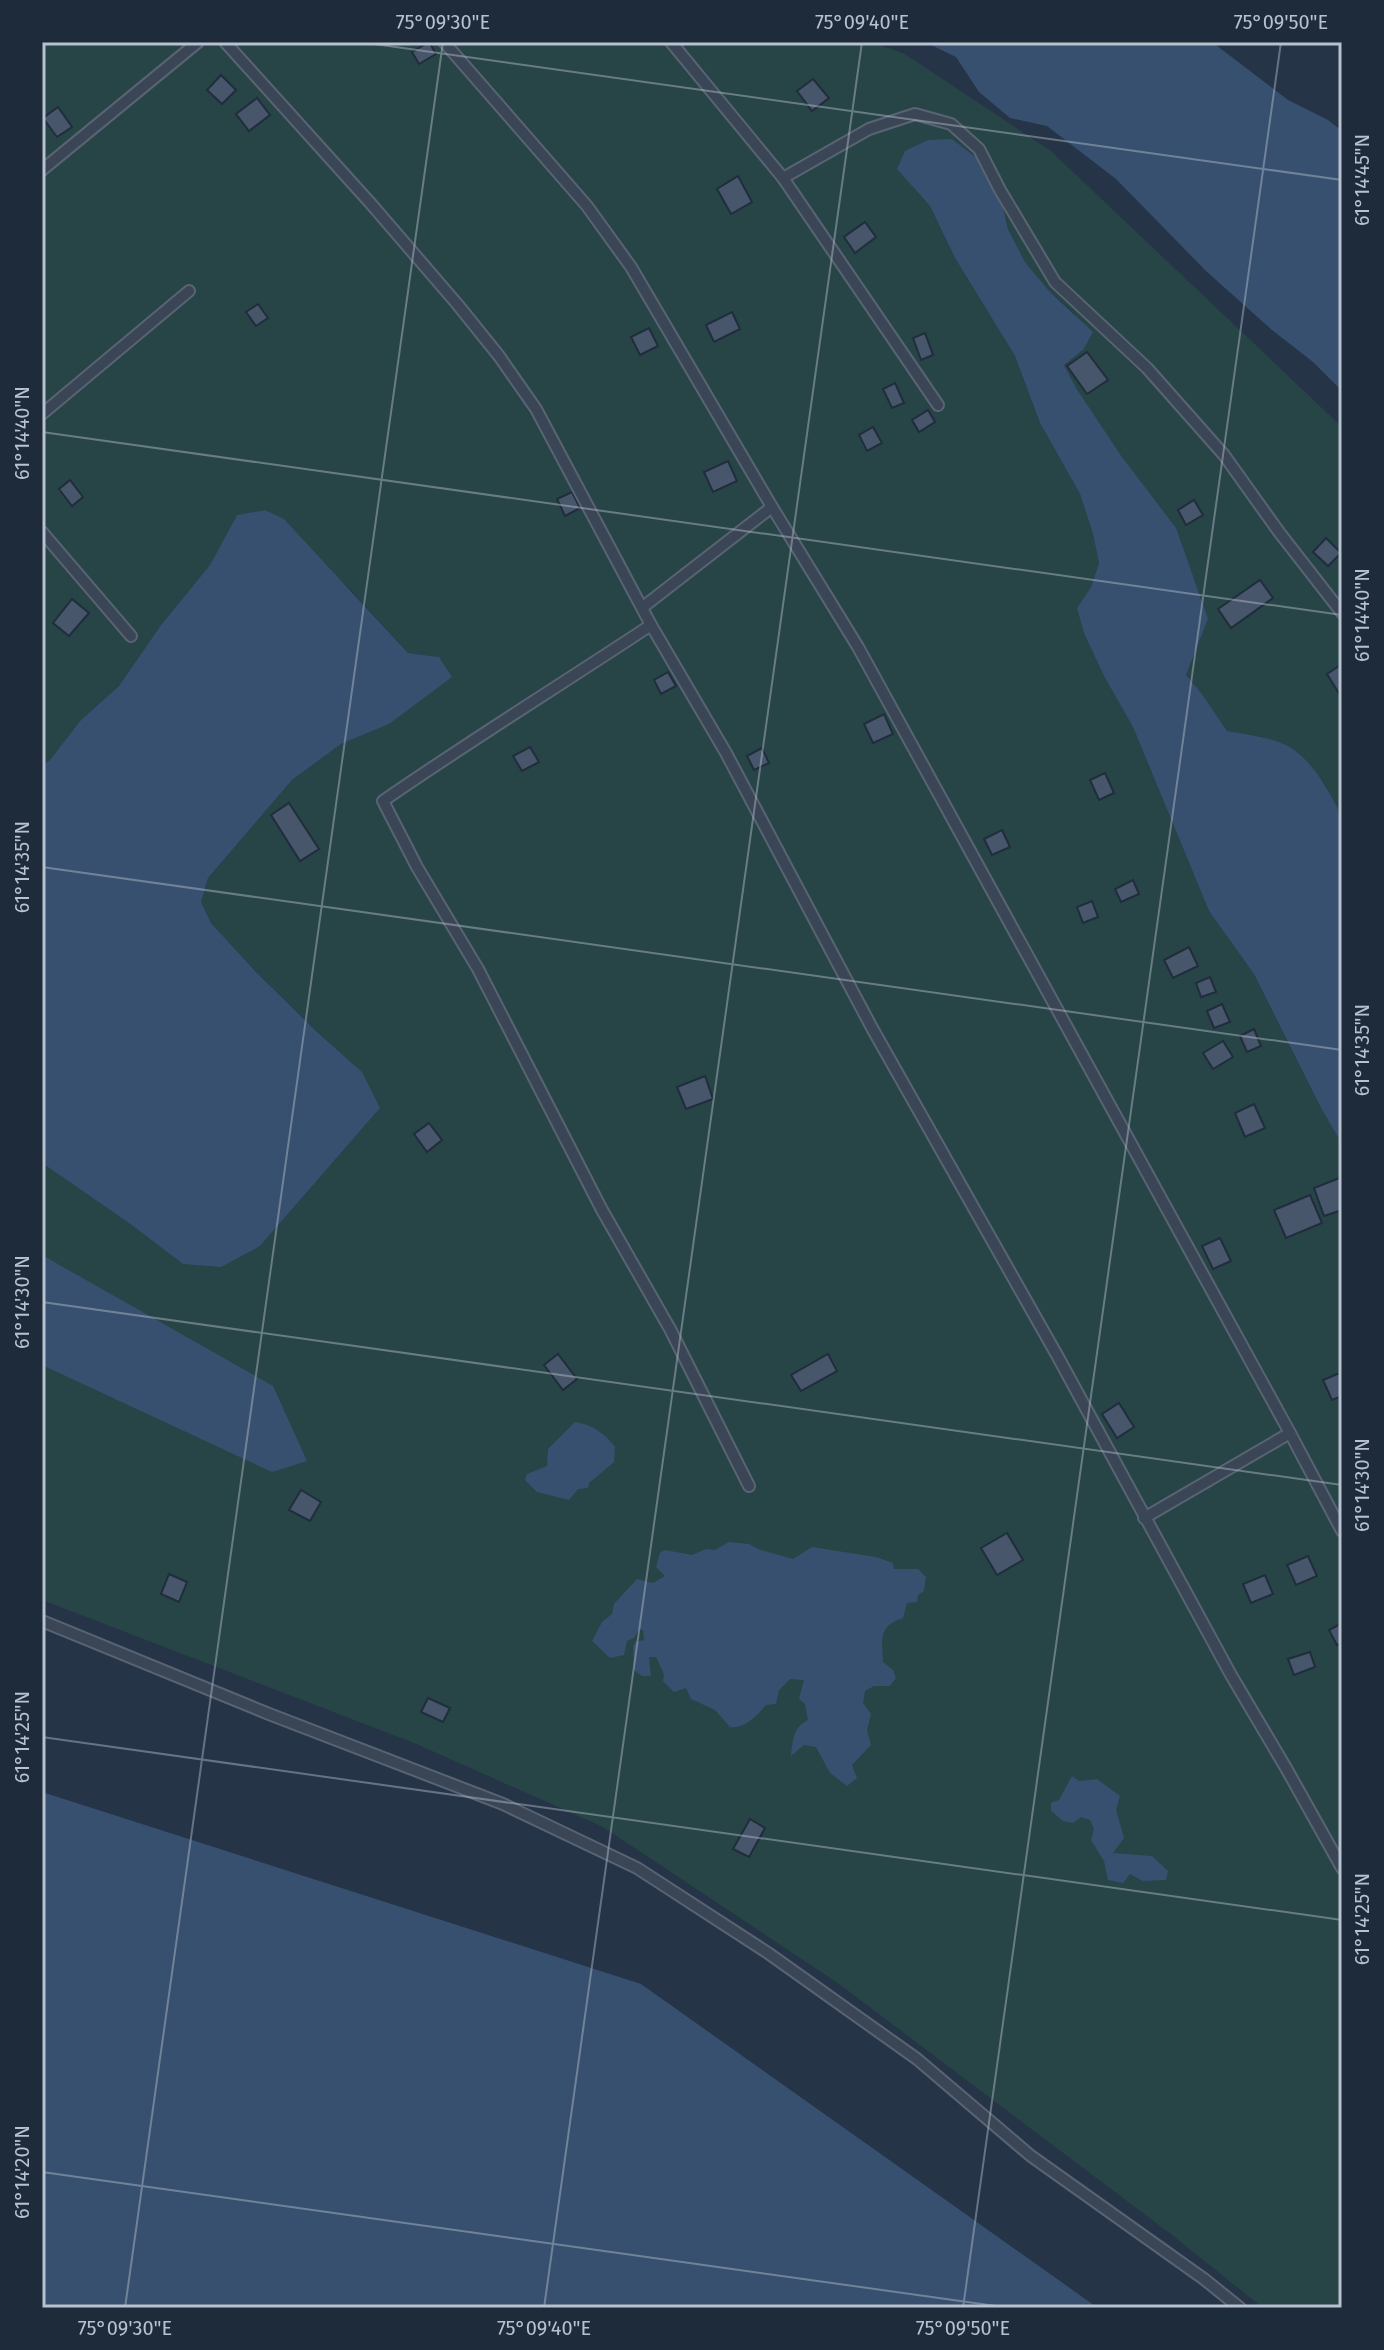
<svg xmlns="http://www.w3.org/2000/svg" width="1384" height="2350" font-family="'Fira Sans',sans-serif">
<rect width="100%" height="100%" fill="#253447"/>
<polygon fill="#274447" points="42,42 871,42 905,54 1051,151 1342,427 1342,817 1323,781 1263,737 1227,731 1202,694 1186,675 1208,619 1122,457 1076,389 1064,365 1083,350 1075,314 1050,292 1025,262 1008,229 998,186 912,186 930,206 955,258 1015,356 1040,423 1080,494 1093,534 1099,563 1091,587 1077,608 1105,678 1133,727 1209,911 1254,974 1321,1108 1342,1144 1342,2308 1263,2308 1172,2235 839,1984 603,1827 414,1743 42,1600 42,1163 129,1223 183,1264 260,1246 380,1108 362,1072 317,1032 256,972 211,923 201,902 208,878 292,780 341,744 389,724 439,657 408,653 348,587 265,510 237,515 210,565 161,625 119,686 80,721 50,760 42,765"/>
<g fill="#37506f">
<polygon points="925,42 1212,42 1288,100 1328,120 1342,131 1342,391 1313,362 1272,330 1206,271 1116,179 1047,126 1010,118 979,92 956,57"/>
<path d="M952 139 978 159 998 186 1008 229 1025 262 1050 292 1093 332 1083 350 1064 365 1076 388 1122 457 1176 528 1208 619 1186 675 1202 694 1227 731C1248 735 1276 737 1294 750 1317 767 1330 793 1342 817V1144L1321 1108 1254 974 1209 911 1133 727 1105 678 1084 633 1077 608 1091 587 1099 563 1093 534 1080 494 1040 423 1015 356 955 258 930 206 897 169 905 151 928 140Z"/>
<polygon points="265,510 284,519 408,653 439,657 452,677 389,724 341,744 292,780 208,878 201,902 211,923 256,972 317,1032 362,1072 380,1108 260,1246 221,1267 183,1264 129,1223 42,1163 42,765 50,760 80,721 119,686 161,625 210,565 237,515"/>
<polygon points="42,1255 273,1386 307,1461 272,1472 42,1365"/>
<path d="M575 1422C593 1425 604 1433 615 1447L614 1462 589 1483 588 1488 578 1489 569 1500 537 1492 525 1480 527 1474 547 1466 548 1449Z"/>
<path d="M729 1542 749 1544 758 1549 793 1559 812 1547 876 1557 893 1563 894 1569H918L926 1577 924 1591 918 1595 917 1602 907 1603 903 1618C878 1626 882 1639 883 1662L893 1670 896 1678 890 1686H874L865 1691 863 1703 871 1714 867 1730 871 1745 852 1765 857 1778 847 1786 830 1773 816 1747 804 1745 791 1756C793 1740 793 1727 808 1720L805 1704 799 1699 804 1680 790 1679 779 1690 776 1704 766 1705C758 1715 744 1729 730 1727L715 1710 691 1699 686 1688 674 1692 663 1681 664 1674 656 1657H649L651 1676H642L634 1670 633 1647 635 1642 644 1640 643 1630 639 1629 634 1638 627 1641 624 1655 610 1658 592 1641 602 1622 612 1614 614 1604 637 1579 653 1583 665 1576 656 1567 660 1553 665 1550 692 1555 706 1549 715 1550Z"/>
<polygon points="1072,1776 1079,1781 1097,1779 1120,1796 1116,1810 1124,1838 1113,1853 1152,1856 1168,1871 1166,1880 1143,1881 1130,1874 1123,1883 1108,1880 1104,1861 1091,1840 1094,1829 1090,1820 1081,1817 1073,1823 1063,1821 1051,1811 1051,1803 1059,1800"/>
<polygon points="42,1792 641,1984 1098,2308 42,2308"/>
</g>
<g fill="#47566b" stroke="#202d3d" stroke-width="2">
<polygon points="429,42 436,54 419,64 412,52"/>
<polygon points="221,75 236,90 222,104 207,90"/>
<polygon points="813,79 829,98 812,111 797,91"/>
<polygon points="257,98 270,115 249,131 236,114"/>
<polygon points="58,107 72,127 57,137 43,118"/>
<polygon points="738,176 752,202 731,214 717,189"/>
<polygon points="865,222 876,237 855,253 844,237"/>
<polygon points="258,304 268,318 256,326 246,312"/>
<polygon points="732,312 740,329 714,342 706,325"/>
<polygon points="649,328 658,346 640,355 631,337"/>
<polygon points="925,333 933,355 921,360 913,338"/>
<polygon points="1087,352 1108,380 1087,394 1067,366"/>
<polygon points="895,383 904,403 892,408 883,389"/>
<polygon points="928,410 935,422 919,432 912,420"/>
<polygon points="873,427 882,443 867,451 859,435"/>
<polygon points="728,461 737,481 713,492 704,472"/>
<polygon points="70,480 83,497 72,506 59,489"/>
<polygon points="572,492 580,508 565,516 557,499"/>
<polygon points="1194,500 1203,515 1186,525 1178,510"/>
<polygon points="1326,538 1341,553 1328,566 1313,552"/>
<polygon points="1260,580 1273,598 1231,628 1218,609"/>
<polygon points="72,599 89,613 69,636 53,623"/>
<polygon points="1342,664 1342,694 1340,695 1327,674"/>
<polygon points="668,672 676,686 661,694 654,680"/>
<polygon points="884,714 893,734 873,743 864,724"/>
<polygon points="530,747 539,762 522,771 513,756"/>
<polygon points="762,748 769,763 754,770 747,756"/>
<polygon points="1105,773 1114,793 1099,800 1090,780"/>
<polygon points="289,803 319,849 300,861 271,815"/>
<polygon points="1002,830 1010,847 992,855 984,839"/>
<polygon points="1133,880 1139,894 1121,902 1115,889"/>
<polygon points="1092,901 1098,917 1083,923 1077,907"/>
<polygon points="1189,947 1198,966 1173,978 1164,960"/>
<polygon points="1210,977 1216,992 1201,997 1196,983"/>
<polygon points="1222,1004 1230,1022 1214,1028 1207,1011"/>
<polygon points="1254,1029 1261,1046 1247,1052 1240,1036"/>
<polygon points="1223,1041 1233,1057 1213,1069 1203,1053"/>
<polygon points="705,1076 713,1099 686,1109 677,1087"/>
<polygon points="1254,1104 1265,1128 1245,1137 1235,1113"/>
<polygon points="429,1123 442,1140 427,1152 414,1134"/>
<polygon points="1342,1177 1342,1210 1324,1216 1314,1188"/>
<polygon points="1310,1195 1322,1223 1286,1238 1274,1210"/>
<polygon points="1220,1238 1231,1261 1213,1269 1202,1246"/>
<polygon points="558,1354 577,1379 563,1390 544,1365"/>
<polygon points="828,1354 837,1371 801,1391 791,1375"/>
<polygon points="1342,1372 1342,1396 1332,1400 1323,1380"/>
<polygon points="1119,1403 1134,1427 1117,1438 1102,1414"/>
<polygon points="301,1490 321,1502 310,1521 289,1510"/>
<polygon points="1007,1533 1023,1560 997,1575 981,1548"/>
<polygon points="1308,1556 1317,1576 1296,1585 1287,1565"/>
<polygon points="169,1574 187,1582 179,1602 161,1594"/>
<polygon points="1265,1575 1273,1594 1251,1603 1243,1584"/>
<polygon points="1342,1623 1342,1643 1337,1645 1329,1630"/>
<polygon points="1310,1652 1315,1667 1294,1675 1288,1659"/>
<polygon points="428,1698 450,1708 443,1722 421,1712"/>
<polygon points="750,1819 765,1828 749,1857 733,1849"/>
</g>
<g fill="none" stroke-linecap="round" stroke-linejoin="round">
<g stroke="#586473" stroke-width="14">
<g id="lane">
<polyline points="225,42 372,205 458,305 499,356 536,409 651,625 726,753 872,1028 1058,1357 1231,1675 1286,1768 1342,1868"/>
<polyline points="444,42 587,206 631,267 772,507 858,647 1290,1433 1342,1531"/>
<polyline points="671,42 783,178 938,405"/>
<polyline points="42,170 198,42"/>
<polyline points="783,178 869,129 915,114 951,124 979,149 1000,190 1055,282 1147,368 1224,455 1279,532 1342,613"/>
<polyline points="42,414 189,291"/>
<polyline points="42,532 131,636"/>
<polyline points="643,607 772,507"/>
<path d="M651 625C562 684 471 740 383 801L417 867 478 969 602 1210 670 1329 749 1486"/>
<polyline points="1144,1518 1290,1433"/>
<polyline points="42,1621 269,1714 503,1804 637,1868 768,1953 917,2059 1031,2156 1204,2279 1240,2308"/>
</g>
</g>
<use href="#lane" stroke="#3a4656" stroke-width="10"/>
</g>
<path fill="none" stroke="#b8c1cf" stroke-width="2" stroke-opacity="0.45" d="M360 42 1342 180M42 432 1342 615M42 867 1342 1050M42 1302 1342 1485M42 1737 1342 1920M42 2172 1010 2308M125 2308 443 42M544 2308 862 42M963 2308 1281 42"/>
<rect width="1384" height="2350" fill="none" stroke="#1e2b3b" stroke-width="88"/>
<rect x="44" y="44" width="1296" height="2262" fill="none" stroke="#b8c1cf" stroke-width="3"/>
<g font-size="20" text-anchor="middle" fill="#b8c1cf">
<text x="443" y="29">75°09'30"E</text>
<text x="862" y="29">75°09'40"E</text>
<text x="1281" y="29">75°09'50"E</text>
<text transform="translate(1362 180) rotate(-90)" y="7">61°14'45"N</text>
<text transform="translate(22 433) rotate(-90)" y="7">61°14'40"N</text>
<text transform="translate(1362 615) rotate(-90)" y="7">61°14'40"N</text>
<text transform="translate(22 867) rotate(-90)" y="7">61°14'35"N</text>
<text transform="translate(1362 1050) rotate(-90)" y="7">61°14'35"N</text>
<text transform="translate(22 1302) rotate(-90)" y="7">61°14'30"N</text>
<text transform="translate(1362 1485) rotate(-90)" y="7">61°14'30"N</text>
<text transform="translate(22 1737) rotate(-90)" y="7">61°14'25"N</text>
<text transform="translate(1362 1919) rotate(-90)" y="7">61°14'25"N</text>
<text transform="translate(22 2172) rotate(-90)" y="7">61°14'20"N</text>
<text x="125" y="2335">75°09'30"E</text>
<text x="544" y="2335">75°09'40"E</text>
<text x="963" y="2335">75°09'50"E</text>
</g>
</svg>
